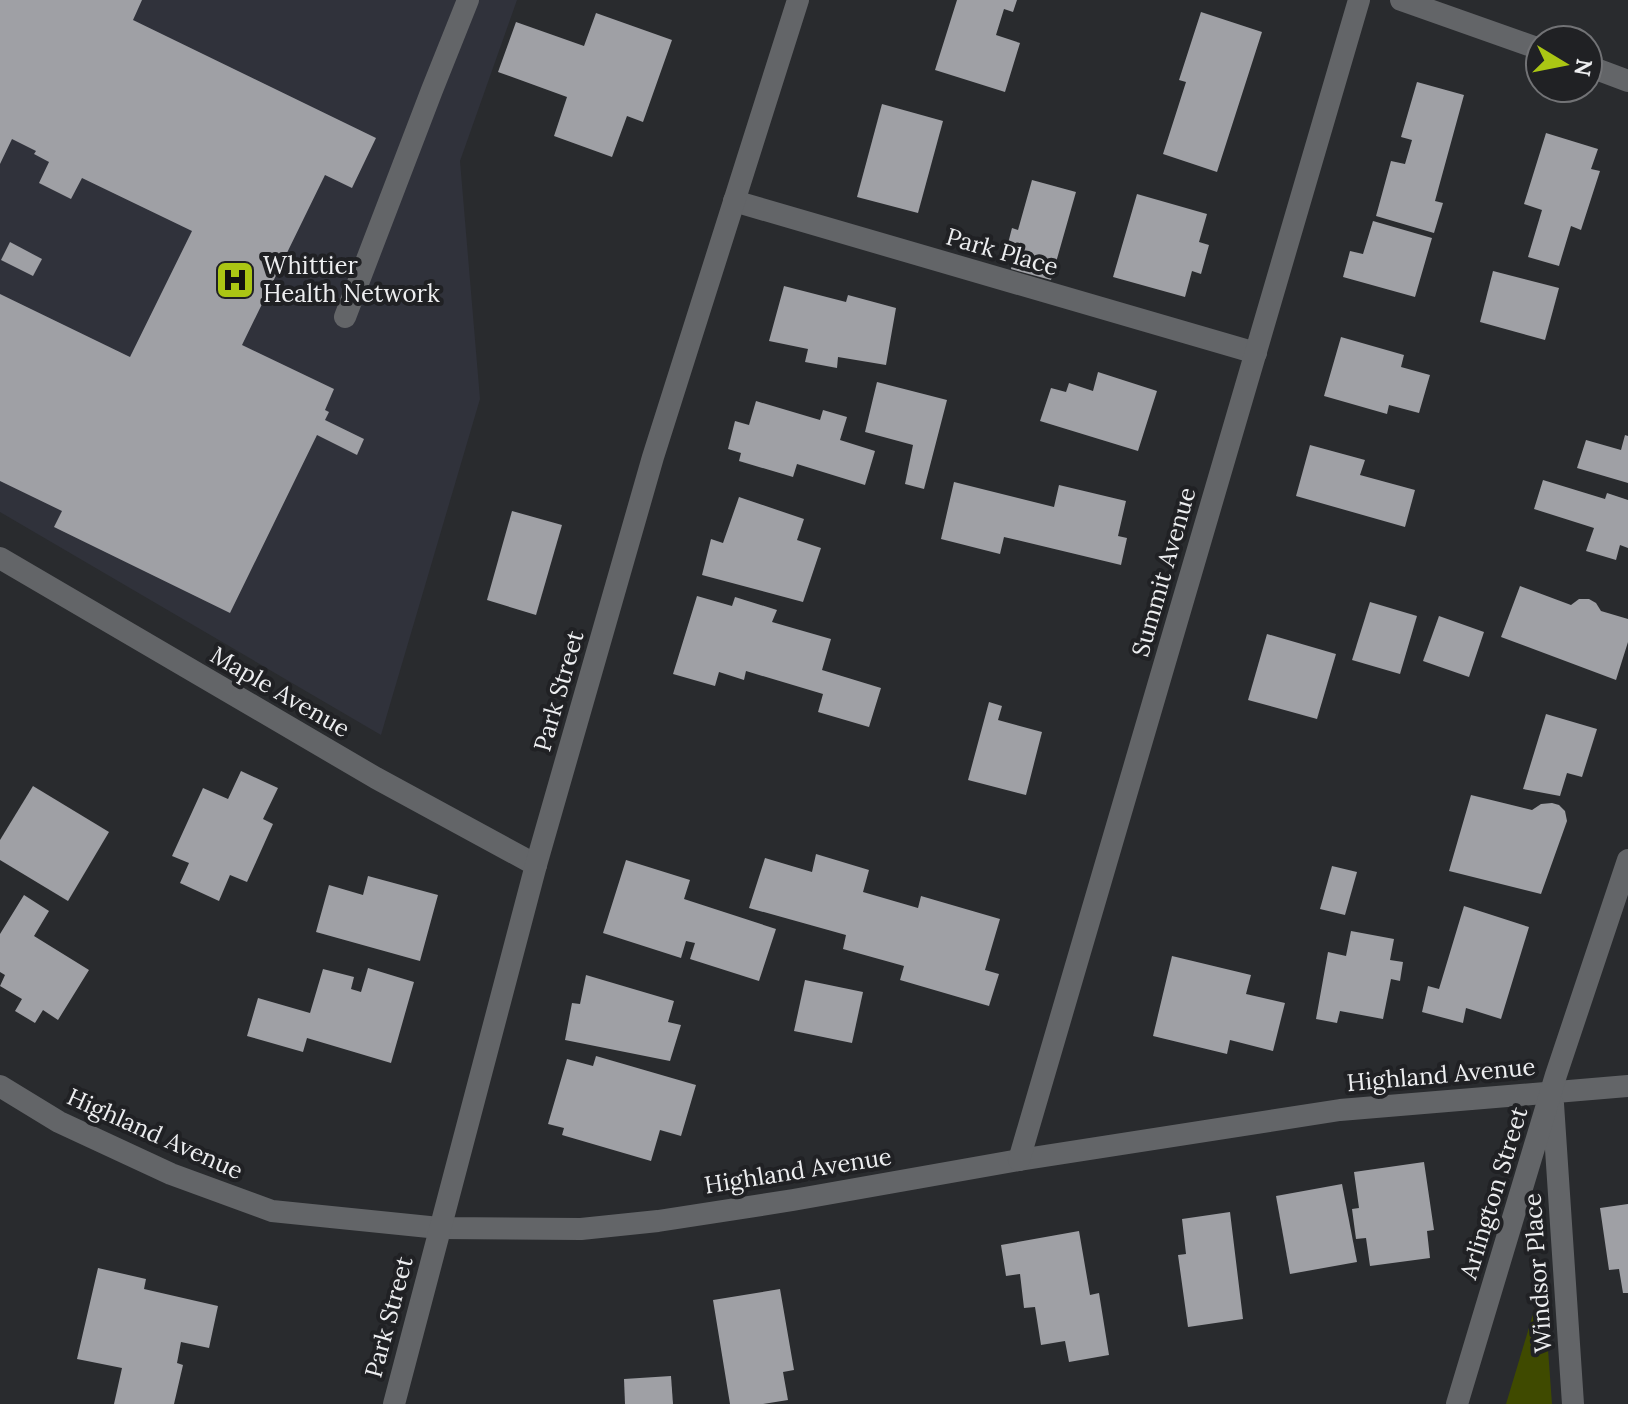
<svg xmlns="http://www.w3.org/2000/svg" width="1628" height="1404" font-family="Lora,serif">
<rect width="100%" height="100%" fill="#292b2e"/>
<polygon fill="#30323b" points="0,0 517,0 460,161 480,399 381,735 0,512"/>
<polygon fill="#3f4a00" points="1543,1281 1552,1404 1506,1404"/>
<g fill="#9fa0a5">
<polygon points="0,0 142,0 133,20 376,138 352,188 325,175 242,345 334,389 325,410 329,412 325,420 364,439 357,455 317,435 230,613 54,527 62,511 0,481 0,294 130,357 192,231 82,178 71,199 39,183 49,162 34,154 36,151 12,139 0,164"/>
<polygon points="957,0 1017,0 1013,12 1004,9 996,35 1020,43 1005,92 935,70"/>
<polygon points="1201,12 1262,32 1217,172 1163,154 1186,82 1179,80"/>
<polygon points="596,13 672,40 643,122 627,116 612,157 554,136 567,97 498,72 516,22 584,46"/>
<polygon points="1417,82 1464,95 1435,201 1443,203 1434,233 1376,216 1391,161 1405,164 1412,140 1401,137"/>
<polygon points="882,104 943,121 918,213 857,197"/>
<polygon points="1546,133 1598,149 1591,169 1600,171 1581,230 1571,226 1559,266 1528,257 1542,210 1524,204"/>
<polygon points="1032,180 1076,192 1051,280 1011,269 1015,253 1006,251 1012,228 1018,230"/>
<polygon points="1137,194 1207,214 1199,242 1209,245 1201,274 1192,271 1185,297 1113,277"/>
<polygon points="1373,221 1432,238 1415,297 1343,277 1350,251 1363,254"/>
<polygon points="10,242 42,259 33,276 1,260"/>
<polygon points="1493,271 1559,288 1545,340 1480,322"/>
<polygon points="784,286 846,302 848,295 896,308 886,365 838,357 837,368 805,362 808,349 769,341"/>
<polygon points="1341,337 1404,355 1401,367 1430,375 1419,413 1389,405 1387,414 1324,396"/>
<polygon points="1098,372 1157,391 1138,451 1040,421 1051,388 1066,392 1069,383 1093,391"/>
<polygon points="877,382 947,400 924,489 905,484 913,445 865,432"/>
<polygon points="756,401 820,420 823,410 847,417 840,440 875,451 865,485 797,464 793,477 739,461 741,453 728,449 735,421 749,425"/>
<polygon points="1625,435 1628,436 1628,483 1577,468 1586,440 1621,450"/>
<polygon points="1310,445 1365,460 1360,475 1415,490 1405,527 1296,496"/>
<polygon points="1543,480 1605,499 1607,493 1628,500 1628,548 1620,545 1616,560 1586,551 1594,528 1534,509"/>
<polygon points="954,482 1054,507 1059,485 1126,501 1118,536 1127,538 1121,565 1004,537 1000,554 941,539"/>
<polygon points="739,497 804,519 797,540 821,548 803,602 702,575 711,539 723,543"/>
<polygon points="512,511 562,525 536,615 487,600"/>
<polygon points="1520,586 1571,605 1579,599 1589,599 1596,603 1601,611 1628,619 1628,642 1616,680 1501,637"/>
<polygon points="697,596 732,606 735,597 777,610 772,622 831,639 822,670 881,688 869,727 818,712 823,694 746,671 744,680 719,672 715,686 673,674"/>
<polygon points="1370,602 1417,616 1400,674 1352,660"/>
<polygon points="1439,616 1484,632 1469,677 1423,661"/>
<polygon points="1267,634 1336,654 1317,719 1248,700"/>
<polygon points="989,702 1002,706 998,720 1042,732 1026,795 968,780"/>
<polygon points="1546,714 1597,729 1582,777 1567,773 1560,796 1523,789"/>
<polygon points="241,771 278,788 263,819 273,824 247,882 230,875 219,901 180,883 189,863 172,856 203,788 228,799"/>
<polygon points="33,786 109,832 68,901 0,860 0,840"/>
<polygon points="1471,795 1532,810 1541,804 1552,803 1559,805 1565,811 1567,821 1541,894 1449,871"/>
<polygon points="816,854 869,870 863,892 918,908 921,896 1000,919 985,970 999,974 989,1006 900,980 904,966 843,949 846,935 749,908 765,858 812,872"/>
<polygon points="626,860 690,880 684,899 776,929 759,981 690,959 695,943 686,941 681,958 603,933"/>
<polygon points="1332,866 1357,872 1345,915 1320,909"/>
<polygon points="368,876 438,895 420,961 316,932 329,885 363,895"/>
<polygon points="24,895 49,911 34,936 89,970 58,1020 43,1010 35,1023 15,1011 22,999 0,986 5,975 0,972 0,934"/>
<polygon points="1464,906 1529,927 1501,1019 1466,1008 1463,1023 1422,1012 1428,986 1439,989"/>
<polygon points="1351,931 1394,939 1390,960 1403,962 1400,981 1391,979 1383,1019 1340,1011 1337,1023 1316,1019 1328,952 1346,956"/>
<polygon points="1172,956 1251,975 1246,994 1285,1003 1273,1051 1230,1040 1227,1054 1153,1036"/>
<polygon points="368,968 414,982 391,1063 307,1038 303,1052 247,1036 258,998 310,1013 323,969 354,977 351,989 361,992"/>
<polygon points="586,975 674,1001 668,1022 681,1025 670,1061 565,1040 572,1003 580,1004"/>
<polygon points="805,980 863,992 852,1043 794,1031"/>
<polygon points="596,1056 696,1085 681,1136 660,1130 651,1161 562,1135 564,1128 548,1124 567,1059 593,1066"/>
<polygon points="1424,1162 1434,1230 1427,1231 1430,1258 1370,1266 1366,1238 1356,1239 1352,1209 1359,1208 1354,1172"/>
<polygon points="1342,1184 1357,1262 1290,1274 1276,1196"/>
<polygon points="1628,1204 1628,1293 1623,1293 1619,1269 1609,1270 1600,1208"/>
<polygon points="1230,1212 1243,1319 1188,1327 1178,1255 1186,1254 1182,1219"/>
<polygon points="1079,1231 1090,1295 1099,1293 1109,1355 1069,1362 1065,1341 1041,1345 1035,1307 1024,1308 1020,1274 1006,1276 1001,1245"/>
<polygon points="98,1268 146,1279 144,1289 218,1306 209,1348 181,1342 177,1363 183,1365 174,1404 114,1404 122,1368 77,1359"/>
<polygon points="780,1289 794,1370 783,1372 788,1400 763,1404 730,1404 713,1300"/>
<polygon points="671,1376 673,1404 625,1404 624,1379"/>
</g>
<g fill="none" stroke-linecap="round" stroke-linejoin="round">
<polyline stroke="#636568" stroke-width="22" points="345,317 432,90 468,0"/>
<g stroke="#636568" stroke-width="22">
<polyline points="1401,0 1540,49"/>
<polyline points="1588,66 1628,81"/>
<polyline points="734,201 1256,353"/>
<polyline points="0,558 376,778 536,865"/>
<polyline points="0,1086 59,1122 171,1174 272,1211 439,1228 581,1229 658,1221 793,1200 1019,1160 1340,1110 1628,1086"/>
<polyline points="1553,1104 1573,1404"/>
<polyline points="1019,1160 1359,0"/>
<polyline points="394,1404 536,865 653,457 798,0"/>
<polyline points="1457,1404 1556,1075 1628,860"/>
</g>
</g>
<defs>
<g id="hospital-square" transform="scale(2)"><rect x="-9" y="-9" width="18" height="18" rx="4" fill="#abc614" stroke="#202124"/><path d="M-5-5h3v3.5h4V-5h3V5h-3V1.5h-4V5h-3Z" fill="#111"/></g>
</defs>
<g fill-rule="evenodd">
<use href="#hospital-square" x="235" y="280"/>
</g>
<g text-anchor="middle" stroke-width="8" stroke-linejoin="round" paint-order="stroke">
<g font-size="24" fill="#edeef0" stroke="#202124">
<text transform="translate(1002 252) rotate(16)" y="8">Park Place</text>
<text transform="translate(1164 572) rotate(-74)" y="8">Summit Avenue</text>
<text transform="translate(559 691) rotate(-74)" y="8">Park Street</text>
<text transform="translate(280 692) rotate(30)" y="8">Maple Avenue</text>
<text transform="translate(1441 1075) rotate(-5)" y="8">Highland Avenue</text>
<text transform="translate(155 1134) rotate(24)" y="8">Highland Avenue</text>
<text transform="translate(798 1171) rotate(-9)" y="8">Highland Avenue</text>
<text transform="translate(1494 1193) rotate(-73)" y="8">Arlington Street</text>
<text transform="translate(1538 1273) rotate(-94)" y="8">Windsor Place</text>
<text transform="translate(389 1317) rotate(-75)" y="8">Park Street</text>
</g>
<g font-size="24" fill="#edeef0" stroke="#202124" text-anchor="start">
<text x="263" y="274">Whittier<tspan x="263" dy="28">Health Network</tspan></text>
</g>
</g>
<g transform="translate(1564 64) rotate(100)"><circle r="38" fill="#202124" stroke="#727376" stroke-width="2"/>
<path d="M0-6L14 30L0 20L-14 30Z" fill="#abc614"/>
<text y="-12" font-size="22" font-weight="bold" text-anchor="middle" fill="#edeef0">N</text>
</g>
</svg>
